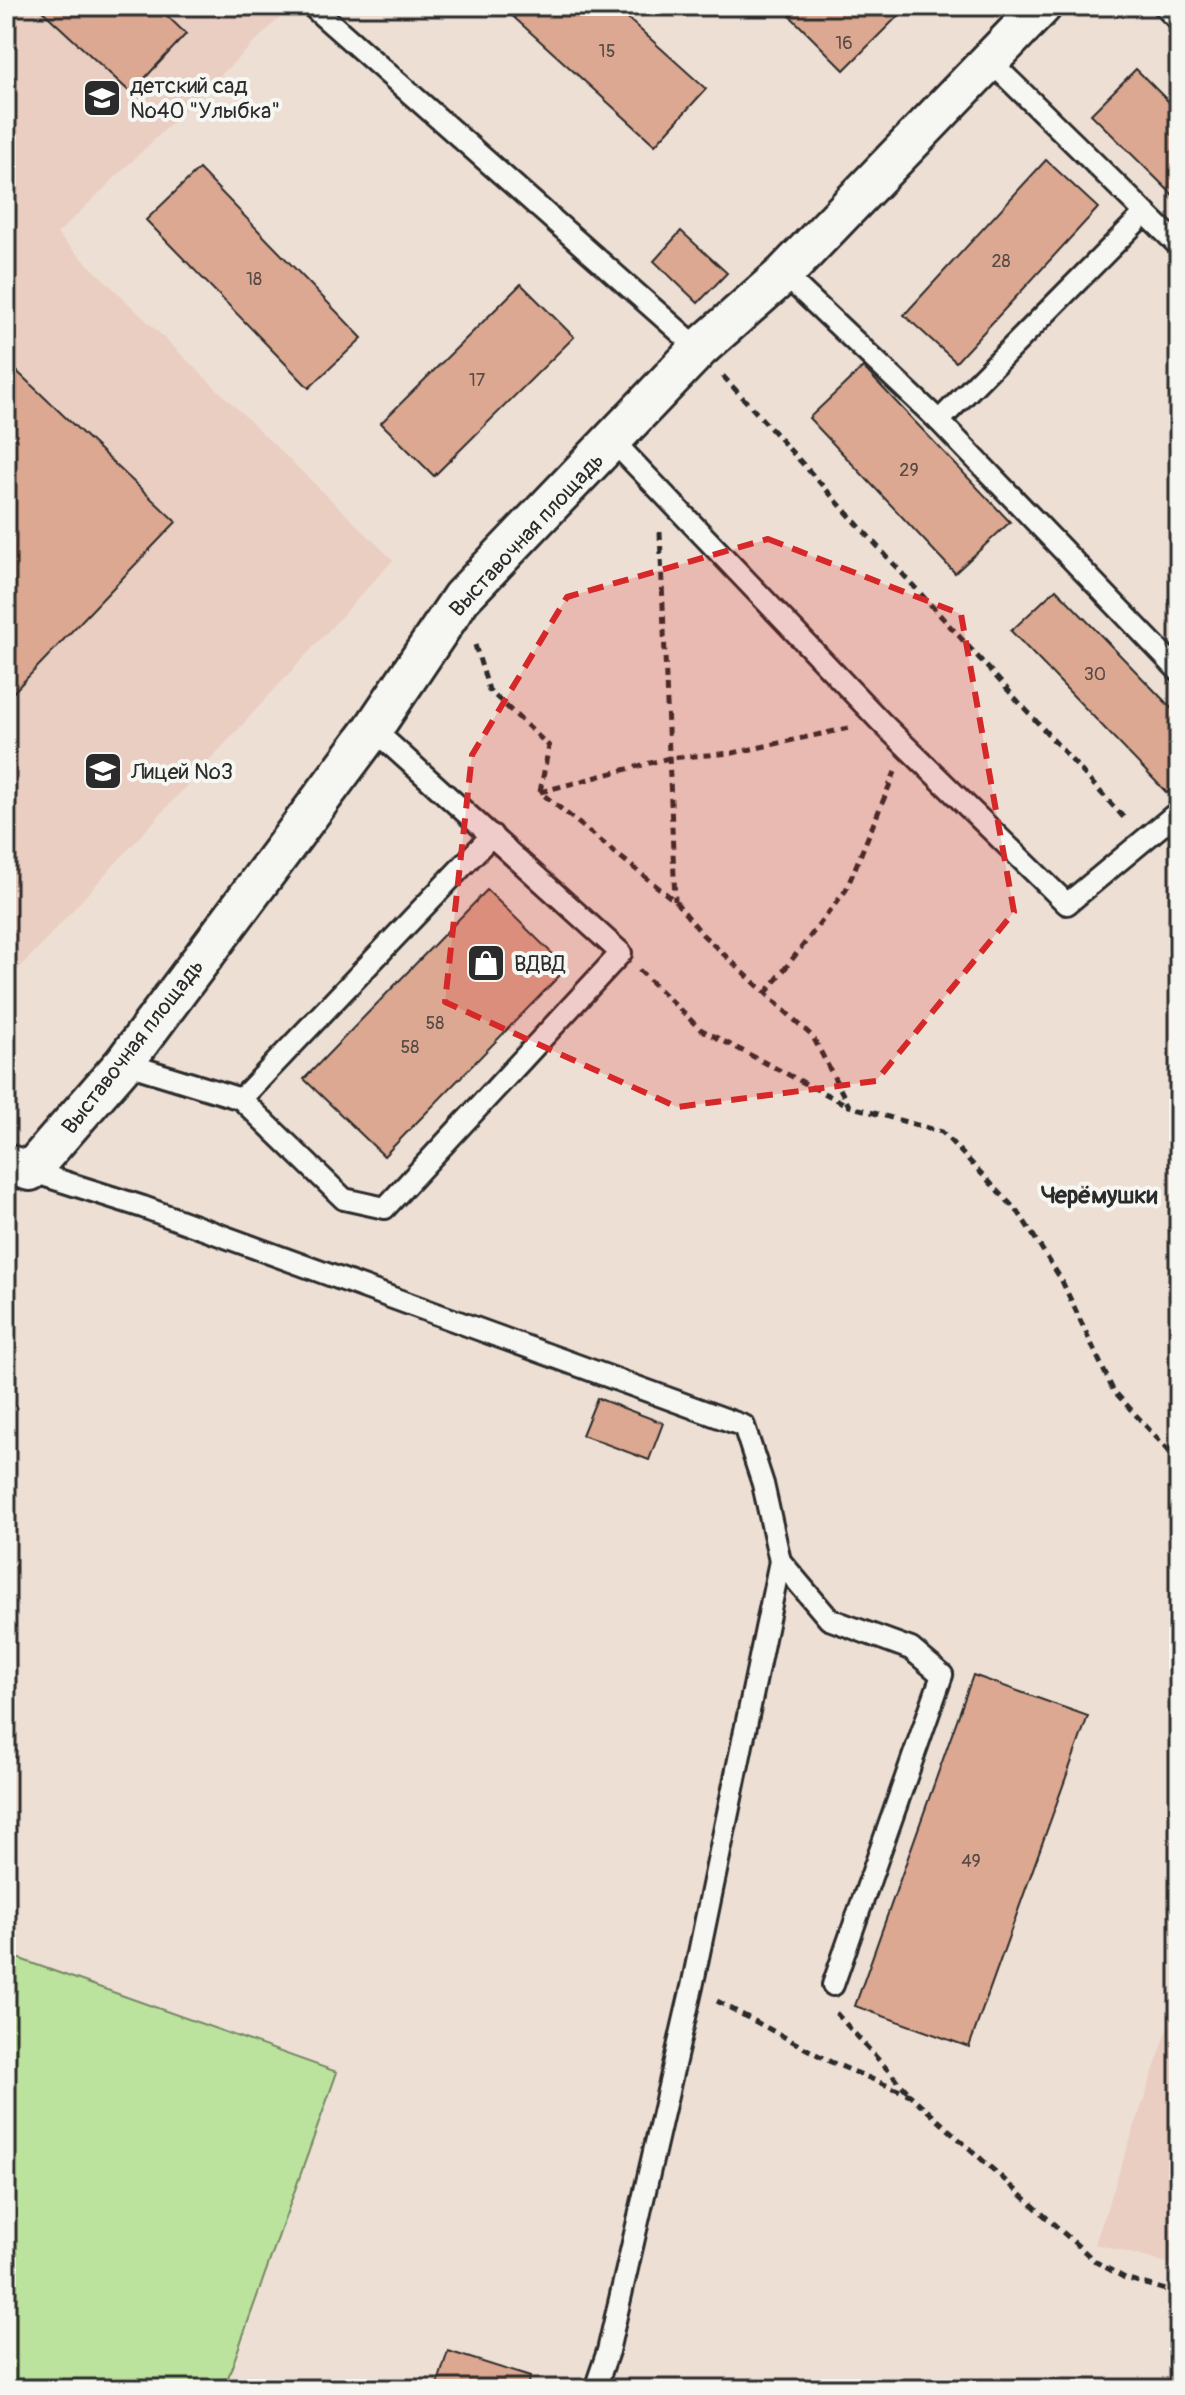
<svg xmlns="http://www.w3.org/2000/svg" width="1185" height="2395" font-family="Pangolin,sans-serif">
<rect width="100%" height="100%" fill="#eedfd5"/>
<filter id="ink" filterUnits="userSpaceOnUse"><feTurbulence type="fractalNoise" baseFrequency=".0125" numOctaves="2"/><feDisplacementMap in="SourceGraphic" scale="16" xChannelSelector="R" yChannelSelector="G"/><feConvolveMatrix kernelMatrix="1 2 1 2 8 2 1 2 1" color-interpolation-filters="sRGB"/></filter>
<g filter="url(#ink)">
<g fill="#e9cec1">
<polygon points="6,6 292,6 57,234 393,560 6,983"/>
<polygon points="1179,1995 1179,2266 1095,2244"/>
</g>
<polygon fill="#bce39e" stroke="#748764" stroke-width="2" points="6,1954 337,2072 224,2389 6,2389"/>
<g fill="#dca891" stroke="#2b2b2b" stroke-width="2">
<polygon points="37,6 157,6 186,34 131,93"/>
<polygon points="514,6 614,6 706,89 655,145 508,12"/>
<polygon points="800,6 908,6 844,70 790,16"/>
<polygon points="1136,69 1179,112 1179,201 1091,114"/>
<polygon points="1046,160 1098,208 956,362 904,315"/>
<polygon points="199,169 362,338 309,388 146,220"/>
<polygon points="681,231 727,273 698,303 654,261"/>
<polygon points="521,284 574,337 434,476 381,423"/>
<polygon points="6,361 176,522 6,700"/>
<polygon points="863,367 1010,522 955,573 809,418"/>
<polygon points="1056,589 1179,716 1179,782 1167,793 1011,631"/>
<polygon points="487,890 567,968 384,1156 304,1079"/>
<polygon points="597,1398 663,1423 649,1460 582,1435"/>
<polygon points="973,1675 1088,1716 969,2047 855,2006"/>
<polygon points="448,2351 530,2377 526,2389 436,2389"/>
</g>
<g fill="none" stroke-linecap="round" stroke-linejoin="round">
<g stroke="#2b2b2b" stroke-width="26">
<g id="lane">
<polyline points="1164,6 1179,21"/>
<polyline points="316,10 699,349"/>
<polyline points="988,59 1179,246"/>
<polyline points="784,274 939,421 1145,213"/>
<polyline points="939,421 1179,671"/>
<polyline points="613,441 881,722 1067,904 1179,811"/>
<polyline points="124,1063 241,1099 344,1199 385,1208 621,953 373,729"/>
<polyline points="241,1099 492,835"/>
<polyline points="30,1171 143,1207 744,1426 763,1484 780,1561 829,1619 911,1649 942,1675 833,1985"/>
<polyline points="595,2389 608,2351 692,1987 780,1561"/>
</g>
</g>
<g stroke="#2b2b2b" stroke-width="44">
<polyline id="street" points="6,1164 30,1171 124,1063 373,729 461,598 699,349 784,274 1042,6"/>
</g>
<g stroke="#2b2b2b" stroke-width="5" stroke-dasharray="8 6" stroke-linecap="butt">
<polyline points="723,376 1125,819"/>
<polyline points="660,532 675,901"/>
<polyline points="475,645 489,690 549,746 540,792 675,901 703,935 813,1037 849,1106 942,1132 1019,1213 1061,1279 1113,1390 1179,1462"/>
<polyline points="540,792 669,758 733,753 849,728"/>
<polyline points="639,970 700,1029 847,1105"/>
<polyline points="766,993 846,890 895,772"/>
<polyline points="717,2001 831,2062 910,2095 1096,2262 1125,2278 1179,2294"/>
<polyline points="836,2013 907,2091"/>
</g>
<use href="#lane" stroke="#f6f6f2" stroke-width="20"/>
<use href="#street" stroke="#f6f6f2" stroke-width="38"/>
</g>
</g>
<path fill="#d62828" fill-opacity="0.2" stroke="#d62828" stroke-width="6" stroke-dasharray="16 10" stroke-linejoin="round" d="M768 539 961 614 1014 912 876 1081 677 1107 445 1002 472 755 567 597Z"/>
<defs>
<g id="school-square" transform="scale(2)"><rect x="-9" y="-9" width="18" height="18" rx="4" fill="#2b2b2b" stroke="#f6f6f2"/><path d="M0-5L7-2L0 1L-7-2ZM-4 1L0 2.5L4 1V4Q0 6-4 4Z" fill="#fff"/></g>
<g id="shop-square" transform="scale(2)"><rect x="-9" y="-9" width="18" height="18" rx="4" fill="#2b2b2b" stroke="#f6f6f2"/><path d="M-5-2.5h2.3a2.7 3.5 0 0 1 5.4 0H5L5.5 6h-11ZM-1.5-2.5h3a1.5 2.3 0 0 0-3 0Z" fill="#fff"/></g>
</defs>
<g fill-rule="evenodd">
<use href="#school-square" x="102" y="98"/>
<use href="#school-square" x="103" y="771"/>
<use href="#shop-square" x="486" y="963"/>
</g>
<g text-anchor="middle" stroke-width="8" stroke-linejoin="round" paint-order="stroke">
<g font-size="18" fill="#574a44">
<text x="844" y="49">16</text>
<text x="607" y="57">15</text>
<text x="1001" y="267">28</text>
<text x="254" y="285">18</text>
<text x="477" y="386">17</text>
<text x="909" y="476">29</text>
<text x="1095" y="680">30</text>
<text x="435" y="1029">58</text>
<text x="410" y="1053">58</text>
<text x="971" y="1867">49</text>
</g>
<g font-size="22" fill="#2b2b2b" stroke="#f6f6f2" text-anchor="start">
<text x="130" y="93">детский сад<tspan x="130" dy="25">№40 "Улыбка"</tspan></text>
<text x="131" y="779">Лицей №3</text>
<text x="514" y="971">ВДВД</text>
</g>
<g font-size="22" fill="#2b2b2b" stroke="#f6f6f2">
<text transform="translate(526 534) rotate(-47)" y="8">Выставочная площадь</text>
<text transform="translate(132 1046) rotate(-52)" y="8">Выставочная площадь</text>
</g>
<g font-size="24" font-weight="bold" fill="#2b2b2b" stroke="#f6f6f2">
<text x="1099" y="1203">Черёмушки</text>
</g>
</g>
<rect width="1185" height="2395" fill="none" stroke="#f6f6f2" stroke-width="32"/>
<rect x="16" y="16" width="1153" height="2363" fill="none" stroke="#2b2b2b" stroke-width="3" filter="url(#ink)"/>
</svg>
